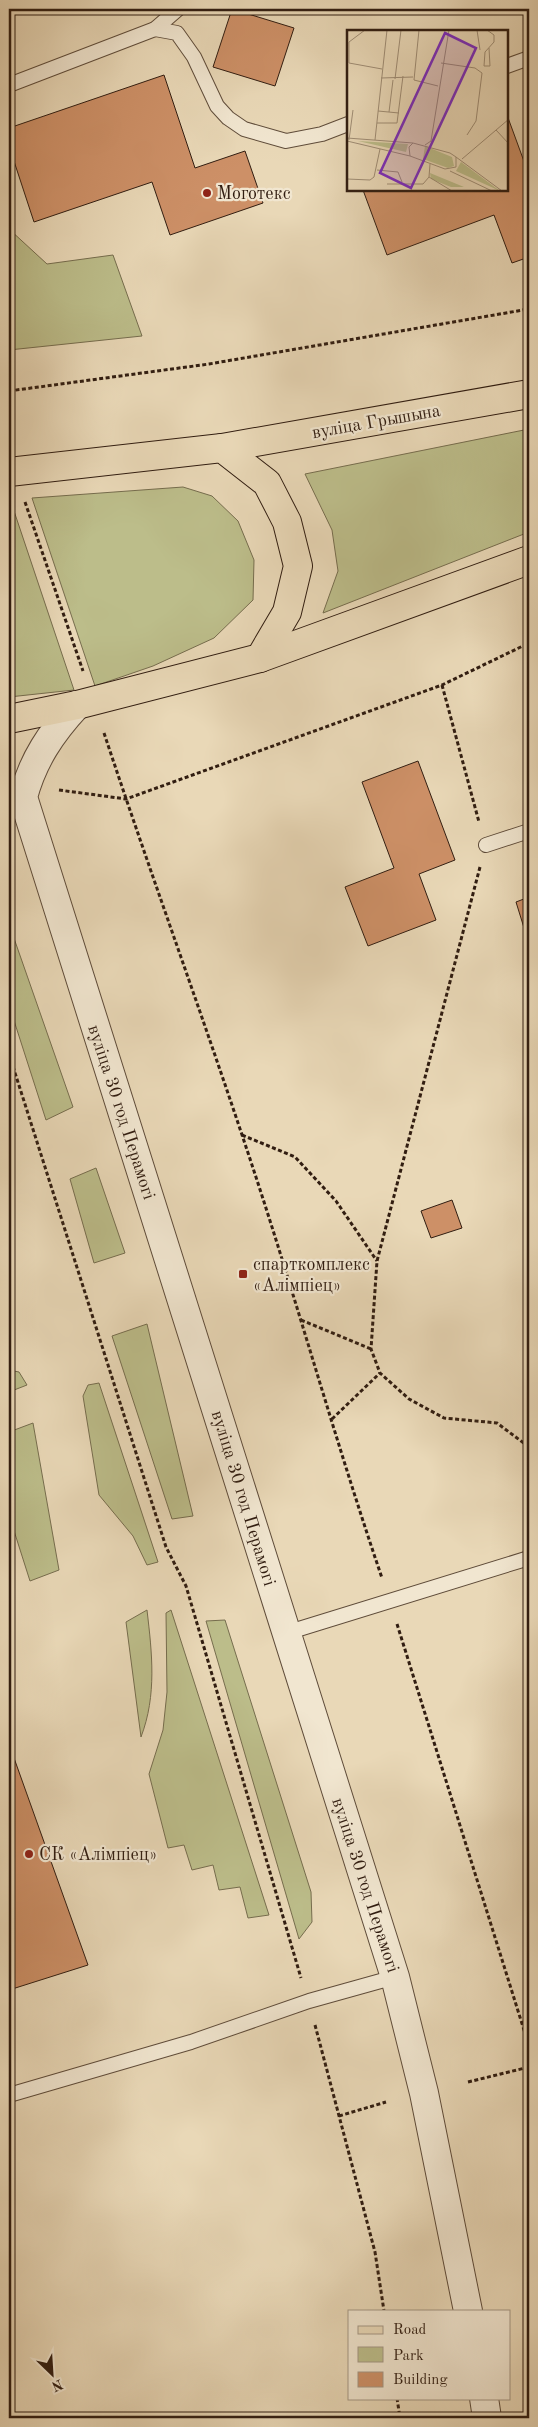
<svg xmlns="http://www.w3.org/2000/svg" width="538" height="2427" font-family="'Old Standard TT',serif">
<rect width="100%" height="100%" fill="#e9d8b7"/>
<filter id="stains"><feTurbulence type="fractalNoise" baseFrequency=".004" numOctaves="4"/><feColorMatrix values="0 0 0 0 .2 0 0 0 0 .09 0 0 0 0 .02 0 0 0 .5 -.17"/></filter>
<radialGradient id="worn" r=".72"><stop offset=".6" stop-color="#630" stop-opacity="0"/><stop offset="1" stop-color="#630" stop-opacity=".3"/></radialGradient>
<g fill="#bcbd8a" stroke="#766d4e">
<polygon points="9,229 47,264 113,255 142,336 9,350"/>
<polygon points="529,429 529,532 323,613 338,571 332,530 305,474"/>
<polygon points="183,487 212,496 238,521 254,560 253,600 214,638 153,666 95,686 32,498"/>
<polygon points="9,502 11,502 74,690 9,697"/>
<polygon points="9,924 73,1107 46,1120 9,1005"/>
<polygon points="96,1168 125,1253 94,1263 70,1179"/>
<polygon points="147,1324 193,1516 172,1519 112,1336"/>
<polygon points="9,1370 19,1372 27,1385 9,1392"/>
<polygon points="99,1383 158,1562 147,1565 133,1536 99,1495 83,1396 88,1385"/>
<polygon points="33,1423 59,1570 30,1581 9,1515 9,1432"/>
<path d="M147 1610C152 1653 157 1695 141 1737L126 1622Z"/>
<polygon points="171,1610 269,1915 248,1918 240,1887 219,1890 213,1865 192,1870 184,1845 168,1848 149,1774 163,1730 167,1692 166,1613"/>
<polygon points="225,1620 311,1892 312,1922 299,1939 206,1621"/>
</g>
<g fill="#cd9067" stroke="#311d11">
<polygon points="232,9 294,28 275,86 213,67"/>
<polygon points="164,75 195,168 245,151 263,203 170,235 152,182 34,222 9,146 9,128"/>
<polygon points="507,115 529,175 529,257 512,263 494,215 387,255 363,190 507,190"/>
<polygon points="418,761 455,860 419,874 436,920 368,946 345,887 394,868 362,782"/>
<polygon points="529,897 529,944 516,902"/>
<polygon points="452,1200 462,1228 431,1238 421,1211"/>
<polygon points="9,1256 14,1285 13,1302 9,1306"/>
<polygon points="9,1744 88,1965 9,1990"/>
</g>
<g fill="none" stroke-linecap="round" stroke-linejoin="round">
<g stroke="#5f4c3a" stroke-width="16">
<g id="service">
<polyline points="155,29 177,33 194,57 217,106 228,118 244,129 286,141 322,134 348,124"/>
<polyline points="507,66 529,58"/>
<polyline points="9,85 155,29 178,9"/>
<polyline points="486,845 529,831"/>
<polyline points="286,1633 529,1558"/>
<polyline points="9,2095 191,2042 309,2001 395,1977"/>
</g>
</g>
<g stroke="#5f4c3a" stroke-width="30">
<g id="tertiary">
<path d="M77 705C51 733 33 760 23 797L395 1977 424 2093 468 2311"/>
<polyline points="484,2398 487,2418"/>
</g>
</g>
<g stroke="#311d11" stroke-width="30">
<g id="primary">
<polyline points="222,448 529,394"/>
<polyline points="9,472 222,448 267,483 287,522 298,566 287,612 260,658 77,705 9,719"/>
<polyline points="260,658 529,560"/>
</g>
</g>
<g stroke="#311d11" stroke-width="3" stroke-dasharray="4 2.5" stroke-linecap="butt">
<polyline points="9,391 209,364 529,309"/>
<polyline points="9,426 11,439"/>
<polyline points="25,502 83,671"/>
<polyline points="442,685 479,822"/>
<path d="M104 733C152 878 205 1022 253 1168 298 1305 336 1443 382 1578"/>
<polyline points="59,790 126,799 442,685 529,643"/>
<polyline points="480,867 377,1261 371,1349 380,1373 409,1399 444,1418 497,1423 529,1447"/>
<polyline points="9,1054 166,1547 186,1586 301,1978"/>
<polyline points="242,1135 295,1157 336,1201 377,1261"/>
<polyline points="301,1320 371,1349"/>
<polyline points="332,1419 380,1373"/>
<polyline points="397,1624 529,2046"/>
<polyline points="315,2025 375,2252 384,2311"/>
<polyline points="468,2082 529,2067"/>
<polyline points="339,2116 386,2102"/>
<polyline points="397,2398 400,2418"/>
</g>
<use href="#service" stroke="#f1e6d0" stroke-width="14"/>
<use href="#tertiary" stroke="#f1e6d0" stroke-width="28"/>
<use href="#primary" stroke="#e9d8b7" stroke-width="28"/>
</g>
<g fill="#8f2418" stroke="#f1e6d0" stroke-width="2">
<circle cx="207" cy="193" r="5"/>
<rect x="238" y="1269" width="10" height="10" rx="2.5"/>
<circle cx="29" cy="1854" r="5"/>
</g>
<g text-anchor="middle" stroke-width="4.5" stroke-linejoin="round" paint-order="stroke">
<g font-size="18" fill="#311d11" stroke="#f1e6d0" text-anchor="start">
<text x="217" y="199">Моготекс</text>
<text x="253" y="1270">спарткомплекс<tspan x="253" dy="21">«Алімпіец»</tspan></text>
<text x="39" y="1860">СК «Алімпіец»</text>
</g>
<g font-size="18" fill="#311d11" stroke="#f1e6d0">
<text transform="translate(376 421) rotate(-10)" y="6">вуліца Грышына</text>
<text transform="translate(122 1112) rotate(72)" y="6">вуліца 30 год Перамогі</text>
<text transform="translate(244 1498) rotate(73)" y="6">вуліца 30 год Перамогі</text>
<text transform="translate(366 1885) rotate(72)" y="6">вуліца 30 год Перамогі</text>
</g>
</g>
<g transform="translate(347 30)">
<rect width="161" height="161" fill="#e9d8b7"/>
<path d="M11 111 61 114 59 122ZM78 116 105 127 107 136 101 138 76 129ZM114 132 153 161 109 141ZM83 143 117 157H104L84 149Z" fill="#bcbd8a"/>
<path fill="none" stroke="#9f8d75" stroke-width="1" d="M18 0 2 12V33L35 39M72 0 67 50 91 56M130 0 133 20M140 0 147 5V12L138 22 137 36H143L142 18M94 33 128 38 135 43 129 91 120 105M34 48 66 47M48 49 54 0M31 81 52 83M42 82 46 50M30 93H50L56 46M149 100 162 114M0 108 66 113M2 110 6 80M28 110 40 0M0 111 63 126M66 113 103 123 109 127V137L98 139 63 126 62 117ZM78 115 84 111 102 0M109 127 155 161M115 129 162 89M83 134 82 147 105 161M30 140 51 142 55 152M103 141 145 161M0 149 23 150 27 147 33 119M40 154H76L82 147"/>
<path fill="#7b2cbf" fill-opacity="0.15" stroke="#7b2cbf" stroke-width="2.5" d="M98 3 129 18 64 158 33 143Z"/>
<rect width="161" height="161" fill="none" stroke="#311d11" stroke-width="2.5"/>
</g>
<rect width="538" height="2427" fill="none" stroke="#e9d8b7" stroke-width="30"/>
<rect x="10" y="10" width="518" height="2407" fill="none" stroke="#311d11" stroke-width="2.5"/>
<rect x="15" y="15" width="508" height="2397" fill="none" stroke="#311d11"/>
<rect x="348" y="2310" width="162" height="90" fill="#f1e6d0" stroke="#a49684"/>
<rect x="358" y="2326" width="25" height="8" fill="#e9d8b7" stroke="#a49684"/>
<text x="393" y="2334" font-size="15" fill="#311d11">Road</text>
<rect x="358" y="2347" width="25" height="15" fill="#bcbd8a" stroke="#a49684"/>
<text x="393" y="2360" font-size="15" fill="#311d11">Park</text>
<rect x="358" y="2372" width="25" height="15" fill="#cd9067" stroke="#a49684"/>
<text x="393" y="2384" font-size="15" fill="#311d11">Building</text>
<g transform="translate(52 2374) rotate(155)" stroke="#f1e6d0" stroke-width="4" paint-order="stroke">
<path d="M0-4L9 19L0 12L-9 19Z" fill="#311d11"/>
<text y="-8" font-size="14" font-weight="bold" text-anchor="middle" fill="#311d11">N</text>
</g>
<rect width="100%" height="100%" filter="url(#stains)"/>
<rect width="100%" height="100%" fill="url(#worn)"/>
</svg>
